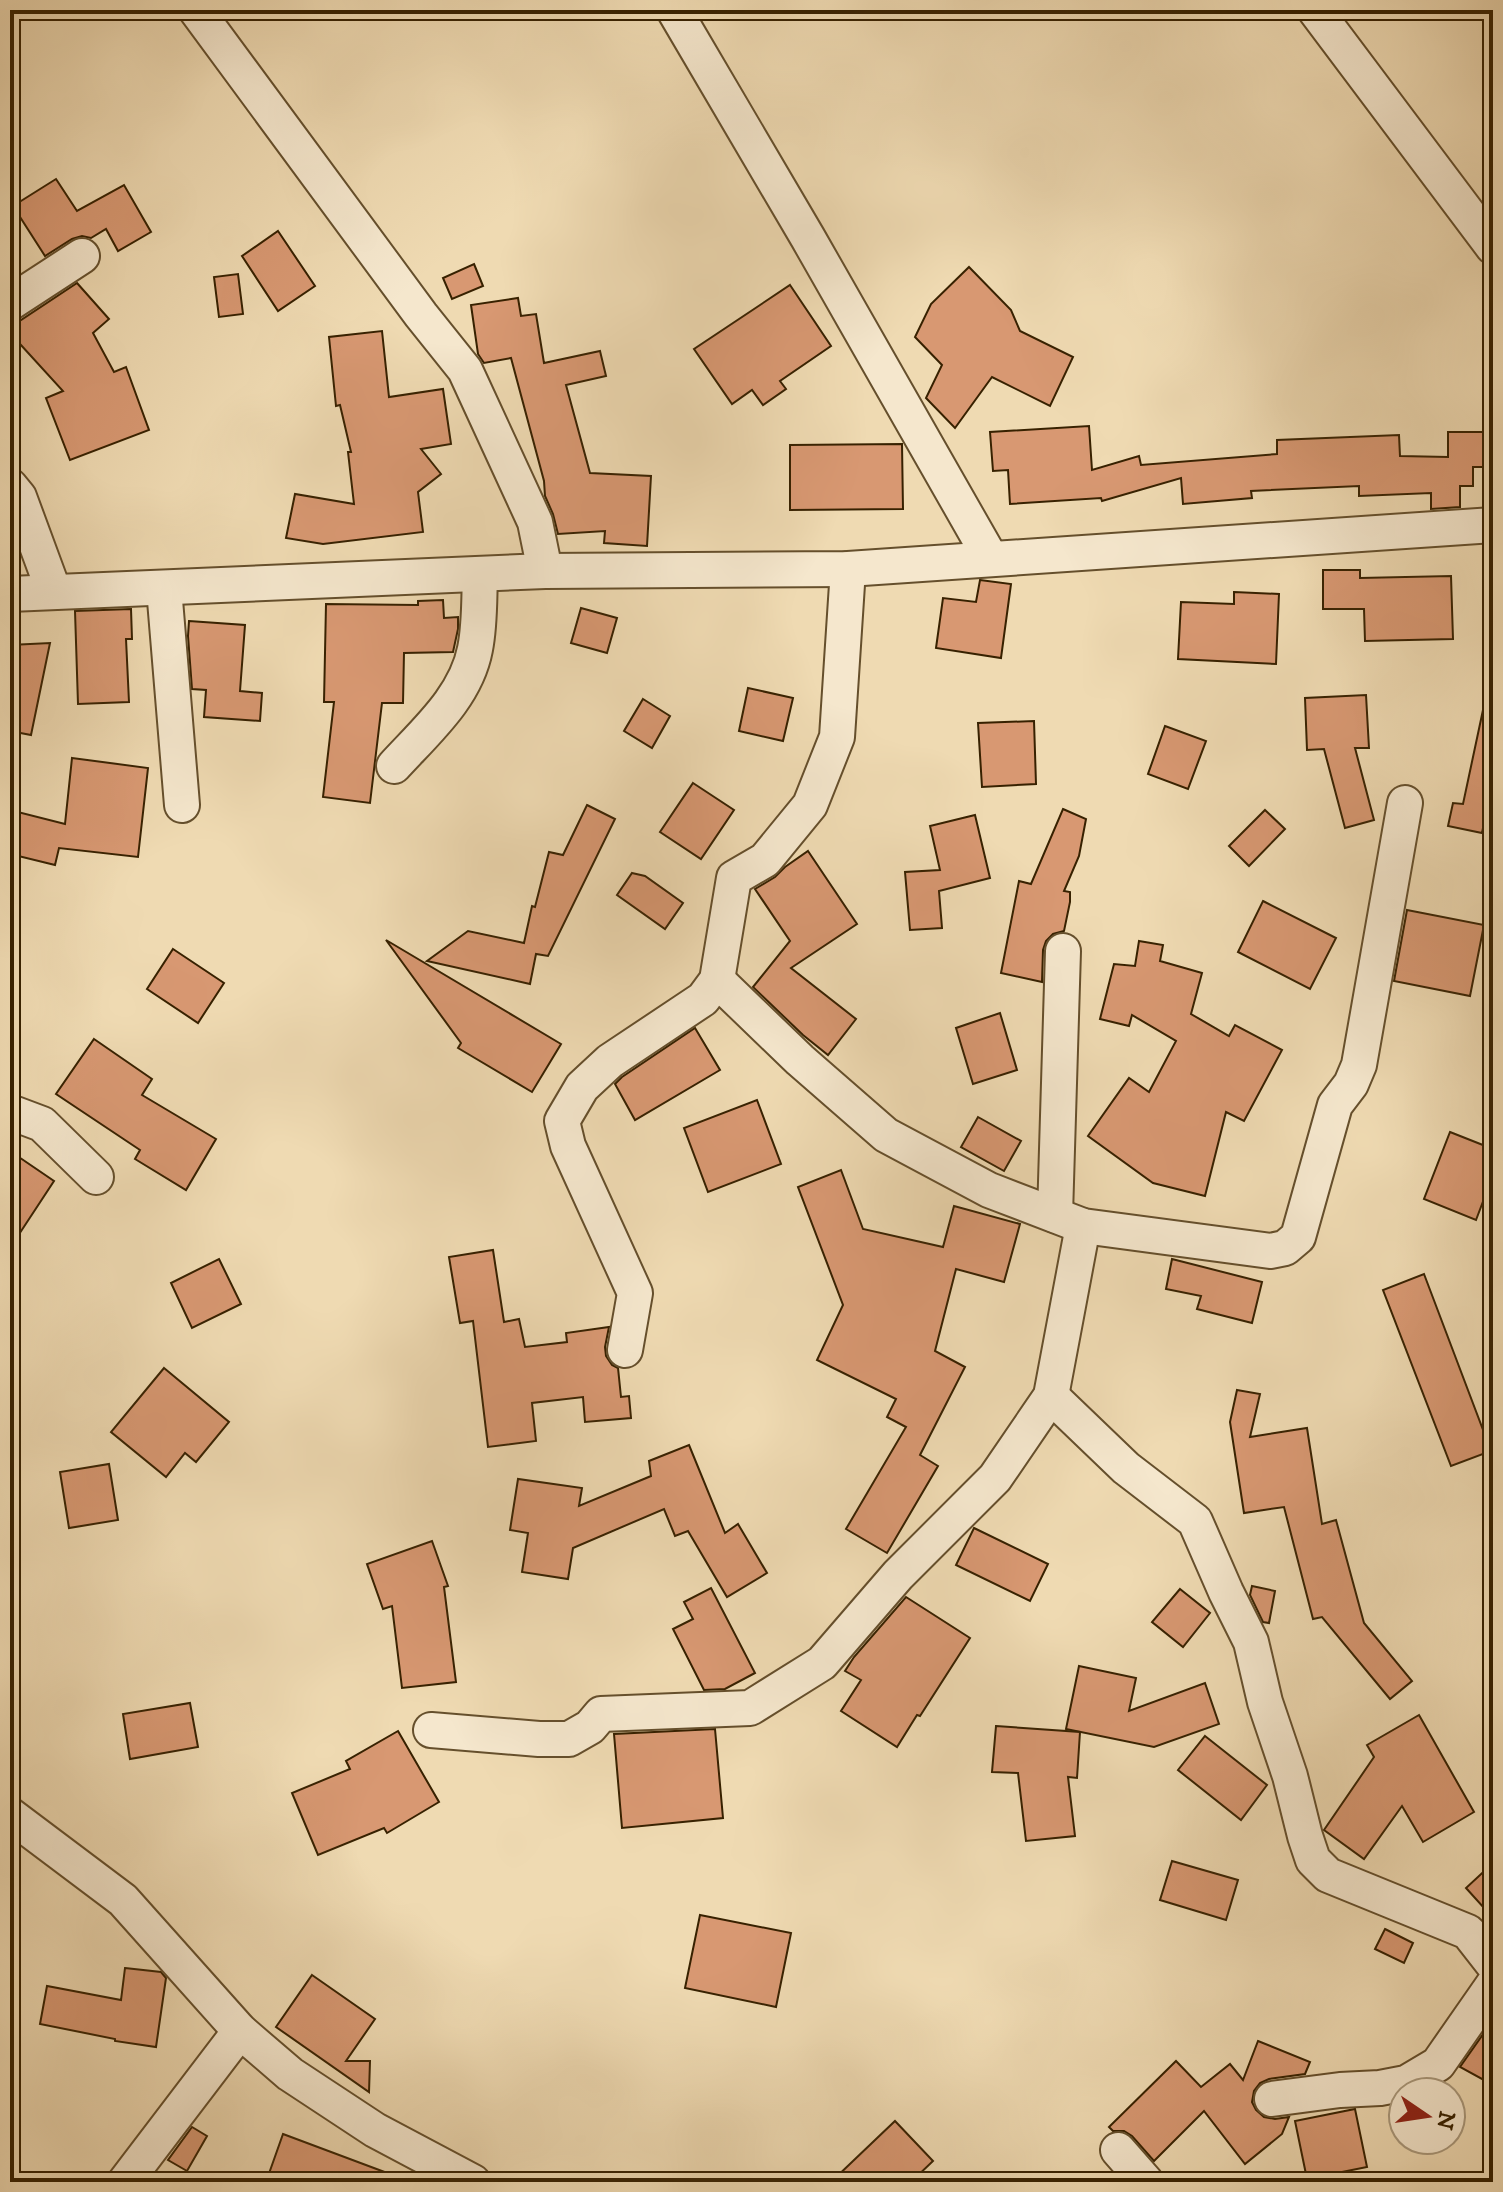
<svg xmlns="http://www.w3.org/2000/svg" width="1503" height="2192" font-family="'IM FELL DW Pica',serif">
<rect width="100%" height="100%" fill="#efdab2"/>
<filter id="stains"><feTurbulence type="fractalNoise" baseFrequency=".0025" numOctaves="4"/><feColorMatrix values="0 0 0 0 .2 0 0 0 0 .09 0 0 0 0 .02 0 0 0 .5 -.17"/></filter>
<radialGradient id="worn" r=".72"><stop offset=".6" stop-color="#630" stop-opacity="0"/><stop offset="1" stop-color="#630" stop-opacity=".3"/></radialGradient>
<g fill="#d89872" stroke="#372100" stroke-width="2">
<polygon points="56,179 77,211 124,185 151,232 118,251 106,229 91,238 82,236 72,239 45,256 13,206"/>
<polygon points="278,231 315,286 278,311 242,256"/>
<polygon points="474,264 483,286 452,299 443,278"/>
<polygon points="969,267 1011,310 1020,331 1073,357 1050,406 992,377 955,428 926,398 942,365 915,337 931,304"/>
<polygon points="238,274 243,314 219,317 214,277"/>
<polygon points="77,283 109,319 93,333 114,372 126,367 149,430 70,460 46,398 63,391 10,333 10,323 21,320"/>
<polygon points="790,285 831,346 780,381 786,389 763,405 752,390 732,404 694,349"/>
<polygon points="518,298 521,316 536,314 544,363 600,351 606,376 566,385 590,473 651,476 647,546 604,543 605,531 558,534 553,514 545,496 544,481 511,358 484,363 478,354 471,305"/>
<polygon points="382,331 389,397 443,389 451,444 421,449 441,474 418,492 423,532 323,544 286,538 295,494 354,504 348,452 351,452 340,405 336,406 329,337"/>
<polygon points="1089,426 1092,470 1139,456 1141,465 1277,454 1277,440 1399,435 1400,456 1448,457 1448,432 1493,432 1493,467 1473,467 1473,486 1460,486 1460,507 1431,509 1431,493 1359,496 1359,486 1251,491 1252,498 1183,504 1181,478 1102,501 1101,498 1010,504 1008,470 993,471 990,432"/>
<polygon points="902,444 903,509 790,510 790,445"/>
<polygon points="1323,570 1360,570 1360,578 1451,576 1453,639 1365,641 1364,609 1323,609"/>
<polygon points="980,580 1011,584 1001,658 936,648 943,598 976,602"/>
<polygon points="1234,592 1279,594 1276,664 1178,659 1181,602 1234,604"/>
<polygon points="443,600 444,618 458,617 458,629 453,652 404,653 403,703 382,703 370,803 323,797 334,702 324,702 326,604 418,605 418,601"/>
<polygon points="581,608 617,618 607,653 571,643"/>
<polygon points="131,609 132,639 126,639 129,702 78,704 75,611"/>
<polygon points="189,621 245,625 240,691 262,693 260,721 204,717 206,690 192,689 188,636"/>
<polygon points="50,643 31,735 10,731 19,683 10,683 10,645"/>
<polygon points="748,688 793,698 783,741 739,731"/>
<polygon points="1366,695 1369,748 1355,748 1374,820 1345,828 1324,749 1307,750 1305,698"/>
<polygon points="643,699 670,716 652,748 624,731"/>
<polygon points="1483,710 1493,712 1493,795 1490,794 1482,833 1448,826 1453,803 1463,804"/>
<polygon points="1034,721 1036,784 982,787 978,723"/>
<polygon points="1165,726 1206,741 1188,789 1148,774"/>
<polygon points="72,758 148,768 138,857 59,848 55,865 10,854 10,810 65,824"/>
<polygon points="693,783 734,810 701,859 660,832"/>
<polygon points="587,805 615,819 548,956 536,954 530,984 427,961 468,931 524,943 532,906 535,907 549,852 563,855"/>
<polygon points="1063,809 1086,819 1079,856 1064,891 1070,892 1070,902 1064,931 1053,934 1046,941 1043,950 1042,982 1001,973 1019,881 1031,884"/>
<polygon points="1265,810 1285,829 1249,866 1229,846"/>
<polygon points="975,815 990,878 939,891 942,928 910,930 905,872 940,870 930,826"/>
<polygon points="808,851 857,924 791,968 856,1019 828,1055 803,1035 753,987 790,941 755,889 775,877 785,867"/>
<polygon points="632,873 645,876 683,903 665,929 617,895"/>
<polygon points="1263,901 1336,938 1310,989 1238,952"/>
<polygon points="1407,910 1484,925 1470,996 1394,981"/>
<polygon points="386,940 561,1044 532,1092 458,1048 461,1043"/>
<polygon points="1139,941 1163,945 1160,961 1202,973 1191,1014 1229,1036 1235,1025 1282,1050 1244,1121 1226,1112 1205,1196 1153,1183 1088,1136 1129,1078 1149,1092 1176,1041 1132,1015 1129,1026 1100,1019 1114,964 1135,966"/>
<polygon points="173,949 224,983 198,1023 147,989"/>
<polygon points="1000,1013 1017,1070 973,1084 956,1028"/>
<polygon points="695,1028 720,1070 635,1120 615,1084 622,1077"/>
<polygon points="94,1039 152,1079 142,1095 216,1139 186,1190 135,1159 140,1150 56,1094"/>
<polygon points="757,1100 781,1164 708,1192 684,1128"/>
<polygon points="978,1117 1021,1141 1004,1171 961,1147"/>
<polygon points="1450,1132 1493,1149 1493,1175 1476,1220 1424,1199"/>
<polygon points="10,1151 54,1181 10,1248"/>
<polygon points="841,1170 863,1229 943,1247 954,1206 1020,1224 1004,1282 956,1269 935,1351 965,1367 920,1455 938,1466 887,1553 846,1529 906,1427 887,1417 896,1399 817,1360 843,1305 798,1187"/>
<polygon points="493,1250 504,1322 519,1319 525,1347 567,1342 566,1333 609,1327 605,1347 606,1356 612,1365 618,1368 621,1397 629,1396 631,1418 585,1422 583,1397 532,1403 536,1441 488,1447 473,1321 460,1323 449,1257"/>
<polygon points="219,1259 241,1304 192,1328 171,1283"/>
<polygon points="1172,1259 1262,1282 1252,1323 1197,1309 1201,1296 1166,1289"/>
<polygon points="1424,1274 1491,1451 1451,1466 1383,1290"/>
<polygon points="164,1368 229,1422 196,1462 185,1453 166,1477 111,1432"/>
<polygon points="1237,1390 1260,1394 1250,1437 1307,1428 1322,1524 1336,1520 1364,1623 1412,1681 1390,1699 1322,1617 1313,1619 1284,1507 1244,1513 1230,1422"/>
<polygon points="689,1445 725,1533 738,1524 767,1573 727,1597 688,1531 675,1536 664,1509 573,1548 568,1579 522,1572 528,1533 510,1530 518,1479 582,1488 579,1506 651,1476 649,1461"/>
<polygon points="109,1464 118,1520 69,1528 60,1472"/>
<polygon points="974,1528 1048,1564 1030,1601 956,1565"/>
<polygon points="432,1541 448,1586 444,1587 456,1682 402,1688 392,1606 383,1609 367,1564"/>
<polygon points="1252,1586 1275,1591 1269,1623 1263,1622 1250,1595"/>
<polygon points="711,1588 755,1673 725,1689 704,1690 673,1629 693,1619 684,1602"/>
<polygon points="1180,1589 1210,1613 1183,1647 1152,1622"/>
<polygon points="906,1597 970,1638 920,1716 917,1715 897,1747 841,1711 861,1680 845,1671 854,1657"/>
<polygon points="1079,1666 1136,1678 1129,1711 1205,1683 1219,1724 1154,1747 1066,1729"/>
<polygon points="190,1703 198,1747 130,1759 123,1714"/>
<polygon points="1419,1715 1474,1812 1423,1842 1402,1806 1364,1859 1324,1830 1374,1757 1367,1745"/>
<polygon points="996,1726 1080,1732 1077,1778 1068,1777 1075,1836 1026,1841 1018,1773 992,1772"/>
<polygon points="715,1729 723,1818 622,1828 614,1734"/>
<polygon points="398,1731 439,1802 387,1833 384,1828 318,1855 292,1793 350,1769 346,1761"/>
<polygon points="1205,1736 1267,1785 1241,1820 1178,1770"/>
<polygon points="1172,1861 1238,1880 1226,1920 1160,1900"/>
<polygon points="1493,1863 1493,1918 1466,1888"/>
<polygon points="700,1915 791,1933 776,2007 685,1988"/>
<polygon points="1385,1929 1413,1943 1404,1963 1375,1949"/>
<polygon points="125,1968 161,1972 166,1978 156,2047 115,2041 115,2039 40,2024 47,1986 121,2000"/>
<polygon points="312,1975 375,2019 346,2061 370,2061 369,2092 276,2027"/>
<polygon points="1493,2020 1493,2085 1460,2067"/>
<polygon points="1258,2041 1310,2062 1305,2074 1269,2079 1260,2083 1254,2091 1252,2102 1256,2110 1264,2117 1275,2119 1289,2117 1282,2134 1245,2164 1204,2111 1154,2161 1132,2136 1124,2131 1113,2131 1109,2127 1176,2061 1201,2087 1230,2064 1243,2080"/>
<polygon points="1355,2109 1367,2167 1307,2179 1295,2121"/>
<polygon points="895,2121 933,2161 911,2182 831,2182"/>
<polygon points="192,2127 207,2136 187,2171 168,2160"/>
<polygon points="283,2134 406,2180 406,2182 266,2182"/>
</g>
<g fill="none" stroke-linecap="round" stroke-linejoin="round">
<g stroke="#654f2c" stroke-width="38">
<g id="minor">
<polyline points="196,10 421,315 465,370 535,522 545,571"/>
<polyline points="674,10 808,238 991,559"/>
<polyline points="1315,10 1493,247"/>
<polyline points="10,303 82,256"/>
<polyline points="10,486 19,497 54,592"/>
<polyline points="164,588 182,805"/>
<polyline points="10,594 545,571 848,569 1493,525"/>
<path d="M394 766C425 732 466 697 475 649 480 625 479 598 480 574"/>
<polyline points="717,980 800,1060 886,1135 989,1190 1083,1226 1270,1251 1285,1248 1298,1237 1335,1105 1351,1084 1359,1065 1405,803"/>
<polyline points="10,1112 42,1124 96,1177"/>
<polyline points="1055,1215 1063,951"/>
<polyline points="625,1350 635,1293 568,1146 562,1121 582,1087 610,1061 703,999 717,980 734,878 765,860 810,805 837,737 848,569"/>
<polyline points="1051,1396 1126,1468 1195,1521 1226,1592 1251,1642 1265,1702 1290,1776 1305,1836 1313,1860 1328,1875 1468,1932 1493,1964"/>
<polyline points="431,1730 539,1739 569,1739 590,1727 601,1714 750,1708 822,1663 898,1575 995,1478 1051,1396 1083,1226"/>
<polyline points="10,1815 123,1900 240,2031 290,2074 375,2130 473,2182"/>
<polyline points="1272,2099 1340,2090 1380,2088 1406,2083 1438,2064 1493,1985"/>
<polyline points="1118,2150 1146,2182"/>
<polyline points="125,2182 240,2031"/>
</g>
</g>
<use href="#minor" stroke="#f5e7cd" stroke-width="34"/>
</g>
<rect width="1503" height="2192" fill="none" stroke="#efdab2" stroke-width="40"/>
<rect x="12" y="12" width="1479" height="2168" fill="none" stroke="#372100" stroke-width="4"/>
<rect x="20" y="20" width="1463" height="2152" fill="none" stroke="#372100" stroke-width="2"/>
<g transform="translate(1427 2116) rotate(103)"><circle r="38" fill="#f5e7cd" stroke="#a9987b" stroke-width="2"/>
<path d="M0-6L14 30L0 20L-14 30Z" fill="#8f2418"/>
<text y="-12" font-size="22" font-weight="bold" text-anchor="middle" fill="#372100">N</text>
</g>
<rect width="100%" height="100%" filter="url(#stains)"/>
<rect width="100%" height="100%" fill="url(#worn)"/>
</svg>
